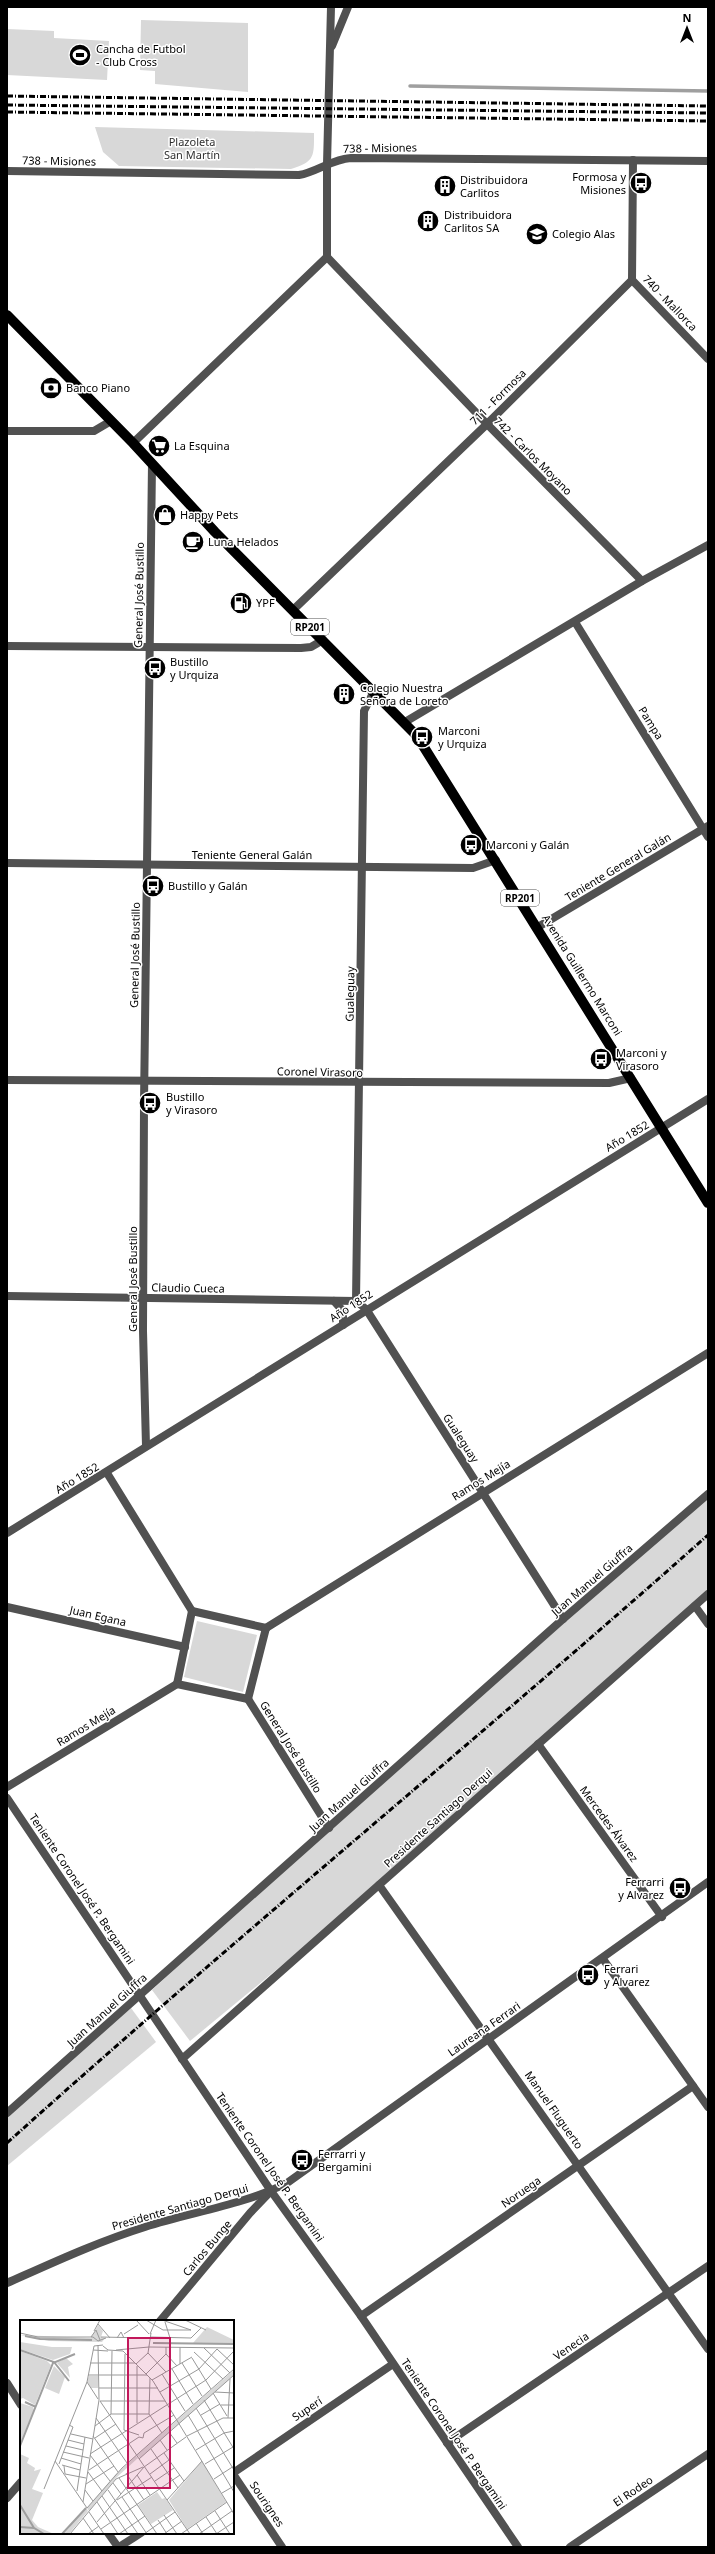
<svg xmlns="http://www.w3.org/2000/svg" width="715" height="2554" font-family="'Noto Sans',sans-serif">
<rect width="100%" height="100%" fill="#fff"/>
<g fill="#d8d8d8">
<polygon points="141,20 248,23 248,92 155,84 155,71 140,70"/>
<polygon points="7,29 54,31 54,38 109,41 107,80 7,75"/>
<path d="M95 127 314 133C314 156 315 162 291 169L119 166 103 152Z"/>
<polygon points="708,1494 708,1594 379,1885 190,2041 152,1990 329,1828"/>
<polygon points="197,1621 257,1635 243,1692 184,1677"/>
<polygon points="131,2008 156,2042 7,2166 7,2114"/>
</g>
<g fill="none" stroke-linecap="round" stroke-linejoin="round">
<polyline stroke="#9f9f9f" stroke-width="3.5" points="410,86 708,91"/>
<g stroke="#515151" stroke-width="8">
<polyline points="327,257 487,424 642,581"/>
<polyline points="632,280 708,359"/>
<polyline points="7,431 94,431 111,421"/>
<polyline points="293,610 487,424 632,280 633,160"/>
<polyline points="575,622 708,837"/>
<polyline points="7,646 301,648 311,647 323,640"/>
<polyline points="7,863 473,868 496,860"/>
<polyline points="538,927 708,826"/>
<polyline points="7,1080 609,1083 631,1078"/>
<polyline points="7,1296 356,1301 366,1309 563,1619"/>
<polyline points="334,1301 343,1311 343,1325"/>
<polyline points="356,1301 364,711 374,691"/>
<polyline points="146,1446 143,1331 144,1104 152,464"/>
<polyline points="107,1473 192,1611"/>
<polyline points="7,1533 708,1099"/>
<polyline points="695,1606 708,1624"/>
<polyline points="7,1607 185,1647"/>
<polyline points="266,1628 708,1353"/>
<polyline points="177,1684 192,1611 266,1628"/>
<polyline points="177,1684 248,1699 266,1628"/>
<polyline points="248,1699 329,1828"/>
<polyline points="538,1744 662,1917"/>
<polyline points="7,1787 177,1684"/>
<polyline points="7,1798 271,2191 361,2316 518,2547"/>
<polyline points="379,1885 708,2349"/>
<polyline points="603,1959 708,2107"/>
<polyline points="182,2059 708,1594"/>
<polyline points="7,2113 563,1619 708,1494"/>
<polyline points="361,2316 693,2086"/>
<polyline points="160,2321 250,2213 271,2191"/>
<polyline points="7,2383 21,2405"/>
<polyline points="447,2443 708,2266"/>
<polyline points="233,2473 393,2364"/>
<polyline points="233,2474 282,2547"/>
<polyline points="7,2498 21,2482"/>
<polyline points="108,2533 118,2547"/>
<polyline points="119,2547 141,2533"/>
<polyline points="570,2547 708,2454"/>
</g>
<g stroke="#515151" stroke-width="8">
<polyline points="332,46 348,7"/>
<path d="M7 171 299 175C317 172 332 159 351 158L708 161"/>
<polyline points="133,443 327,257 327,164 331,7"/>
<polyline points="405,722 642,581 708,545"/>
<path d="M7 2283C52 2263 97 2242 145 2227 192 2212 243 2205 287 2183L708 1882"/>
</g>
<polyline stroke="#000" stroke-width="10" points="7,315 133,443 215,532 417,736 708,1203"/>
<g stroke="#000" stroke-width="3" stroke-dasharray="6 2 1 2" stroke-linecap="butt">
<polyline points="7,96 708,106"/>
<polyline points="7,105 708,113"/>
<polyline points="7,112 708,121"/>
<path d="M7 2143C237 1936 477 1740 708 1535"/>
</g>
</g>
<defs>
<g id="stadium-disc" transform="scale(1.15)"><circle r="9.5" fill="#000" stroke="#fff"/><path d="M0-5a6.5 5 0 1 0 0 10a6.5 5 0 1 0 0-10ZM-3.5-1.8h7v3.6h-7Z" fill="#fff"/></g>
<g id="bus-disc" transform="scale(1.15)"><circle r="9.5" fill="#000" stroke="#fff"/><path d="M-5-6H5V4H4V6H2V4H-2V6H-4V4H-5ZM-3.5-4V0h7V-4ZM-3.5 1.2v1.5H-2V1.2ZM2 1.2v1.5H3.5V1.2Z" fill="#fff"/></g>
<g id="building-disc" transform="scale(1.15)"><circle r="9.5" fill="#000" stroke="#fff"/><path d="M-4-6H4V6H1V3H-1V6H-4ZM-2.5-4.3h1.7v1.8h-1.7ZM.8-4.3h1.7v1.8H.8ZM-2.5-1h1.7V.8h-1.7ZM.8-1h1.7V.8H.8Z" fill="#fff"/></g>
<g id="school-disc" transform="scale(1.15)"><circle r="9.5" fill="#000" stroke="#fff"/><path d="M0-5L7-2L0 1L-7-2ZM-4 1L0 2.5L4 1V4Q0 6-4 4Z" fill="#fff"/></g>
<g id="bank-disc" transform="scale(1.15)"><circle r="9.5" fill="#000" stroke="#fff"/><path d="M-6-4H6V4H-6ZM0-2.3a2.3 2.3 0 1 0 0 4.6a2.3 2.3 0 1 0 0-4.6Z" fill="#fff"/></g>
<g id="supermarket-disc" transform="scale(1.15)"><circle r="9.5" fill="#000" stroke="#fff"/><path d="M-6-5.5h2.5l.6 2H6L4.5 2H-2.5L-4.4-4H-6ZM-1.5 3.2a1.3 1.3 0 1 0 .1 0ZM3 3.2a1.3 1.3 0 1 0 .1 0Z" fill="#fff"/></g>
<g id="shop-disc" transform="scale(1.15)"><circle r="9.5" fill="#000" stroke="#fff"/><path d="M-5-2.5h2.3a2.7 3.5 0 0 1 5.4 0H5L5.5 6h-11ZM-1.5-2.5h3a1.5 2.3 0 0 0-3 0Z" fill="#fff"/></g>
<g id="cafe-disc" transform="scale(1.15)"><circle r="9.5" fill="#000" stroke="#fff"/><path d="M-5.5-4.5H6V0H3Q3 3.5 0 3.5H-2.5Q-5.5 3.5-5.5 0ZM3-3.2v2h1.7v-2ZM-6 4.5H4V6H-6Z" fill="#fff"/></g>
<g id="fuel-disc" transform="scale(1.15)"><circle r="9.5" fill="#000" stroke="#fff"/><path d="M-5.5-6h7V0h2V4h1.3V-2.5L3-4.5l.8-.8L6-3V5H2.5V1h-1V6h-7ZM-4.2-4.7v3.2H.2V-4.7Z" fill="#fff"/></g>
</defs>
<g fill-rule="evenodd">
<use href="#stadium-disc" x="80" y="55"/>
<use href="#bus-disc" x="641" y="183"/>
<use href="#building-disc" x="445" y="186"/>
<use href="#building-disc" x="428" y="221"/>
<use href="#school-disc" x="537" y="234"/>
<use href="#bank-disc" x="51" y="388"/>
<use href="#supermarket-disc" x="159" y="446"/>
<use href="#shop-disc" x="165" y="515"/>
<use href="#cafe-disc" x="193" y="542"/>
<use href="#fuel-disc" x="241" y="603"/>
<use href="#bus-disc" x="155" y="668"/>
<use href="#building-disc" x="344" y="694"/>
<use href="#bus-disc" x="422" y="737"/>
<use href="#bus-disc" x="471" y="845"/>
<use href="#bus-disc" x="153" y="886"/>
<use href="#bus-disc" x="601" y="1059"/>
<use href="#bus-disc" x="150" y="1103"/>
<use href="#bus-disc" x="680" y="1888"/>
<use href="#bus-disc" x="588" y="1975"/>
<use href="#bus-disc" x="302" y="2160"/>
</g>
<g text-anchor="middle" stroke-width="3" stroke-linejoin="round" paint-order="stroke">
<g fill="#fff" stroke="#4c4c4c" stroke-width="1">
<rect x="291" y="619" width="38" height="16" rx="3"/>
<rect x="501" y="890" width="38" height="16" rx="3"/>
</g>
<g font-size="10" font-weight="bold" fill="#000">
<text x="310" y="631">RP201</text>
<text x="520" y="902">RP201</text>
</g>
<g font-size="11" fill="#000" stroke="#fff" text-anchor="start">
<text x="96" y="53">Cancha de Futbol<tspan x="96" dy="13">- Club Cross</tspan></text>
<text x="626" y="181" text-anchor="end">Formosa y<tspan x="626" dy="13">Misiones</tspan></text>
<text x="460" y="184">Distribuidora<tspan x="460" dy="13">Carlitos</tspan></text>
<text x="444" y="219">Distribuidora<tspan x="444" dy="13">Carlitos SA</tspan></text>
<text x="552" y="238">Colegio Alas</text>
<text x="66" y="392">Banco Piano</text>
<text x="174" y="450">La Esquina</text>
<text x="180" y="519">Happy Pets</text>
<text x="208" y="546">Luna Helados</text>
<text x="256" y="607">YPF</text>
<text x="170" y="666">Bustillo<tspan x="170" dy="13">y Urquiza</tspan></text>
<text x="360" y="692">Colegio Nuestra<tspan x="360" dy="13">Señora de Loreto</tspan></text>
<text x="438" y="735">Marconi<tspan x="438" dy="13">y Urquiza</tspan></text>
<text x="486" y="849">Marconi y Galán</text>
<text x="168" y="890">Bustillo y Galán</text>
<text x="616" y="1057">Marconi y<tspan x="616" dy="13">Virasoro</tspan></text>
<text x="166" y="1101">Bustillo<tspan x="166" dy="13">y Virasoro</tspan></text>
<text x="664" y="1886" text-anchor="end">Ferrarri<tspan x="664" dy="13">y Alvarez</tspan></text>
<text x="604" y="1973">Ferrari<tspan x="604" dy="13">y Alvarez</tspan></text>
<text x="318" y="2158">Ferrarri y<tspan x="318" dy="13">Bergamini</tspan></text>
</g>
<g font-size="11" fill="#2f2f2f" stroke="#fff">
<text x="192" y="146">Plazoleta<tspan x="192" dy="13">San Martín</tspan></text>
</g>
<g font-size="11" fill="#000" stroke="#fff">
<text transform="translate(380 148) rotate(-1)" y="4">738 - Misiones</text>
<text transform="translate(59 161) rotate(1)" y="4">738 - Misiones</text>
<text transform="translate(670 303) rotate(46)" y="4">740 - Mallorca</text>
<text transform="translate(498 397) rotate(-45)" y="4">711 - Formosa</text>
<text transform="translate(533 456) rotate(45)" y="4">742 - Carlos Moyano</text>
<text transform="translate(139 595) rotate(-89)" y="4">General José Bustillo</text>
<text transform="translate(651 723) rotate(58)" y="4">Pampa</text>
<text x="252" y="859">Teniente General Galán</text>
<text transform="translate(618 867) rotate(-31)" y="4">Teniente General Galán</text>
<text transform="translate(135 955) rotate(-89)" y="4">General José Bustillo</text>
<text transform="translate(582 975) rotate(58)" y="4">Avenida Guillermo Marconi</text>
<text transform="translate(350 994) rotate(-89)" y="4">Gualeguay</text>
<text transform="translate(320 1072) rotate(1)" y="4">Coronel Virasoro</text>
<text transform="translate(627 1136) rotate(-31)" y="4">Año 1852</text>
<text transform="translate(133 1279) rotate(-90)" y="4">General José Bustillo</text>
<text transform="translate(188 1288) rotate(1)" y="4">Claudio Cueca</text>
<text transform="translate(351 1306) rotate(-33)" y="4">Año 1852</text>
<text transform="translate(461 1438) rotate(57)" y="4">Gualeguay</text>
<text transform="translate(77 1478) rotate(-31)" y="4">Año 1852</text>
<text transform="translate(481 1480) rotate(-32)" y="4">Ramos Mejía</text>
<text transform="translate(592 1580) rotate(-41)" y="4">Juan Manuel Giuffra</text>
<text transform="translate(98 1616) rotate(13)" y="4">Juan Egana</text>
<text transform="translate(86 1726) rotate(-31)" y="4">Ramos Mejía</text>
<text transform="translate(291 1747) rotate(58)" y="4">General José Bustillo</text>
<text transform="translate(349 1795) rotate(-42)" y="4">Juan Manuel Giuffra</text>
<text transform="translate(438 1818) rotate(-42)" y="4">Presidente Santiago Derqui</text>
<text transform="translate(609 1824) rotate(54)" y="4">Mercedes Álvarez</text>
<text transform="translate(82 1889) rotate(56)" y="4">Teniente Coronel José P. Bergamini</text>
<text transform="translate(107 2010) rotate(-42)" y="4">Juan Manuel Giuffra</text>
<text transform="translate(484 2029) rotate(-35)" y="4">Laureana Ferrari</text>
<text transform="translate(554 2110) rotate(55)" y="4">Manuel Fluguerto</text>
<text transform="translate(270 2167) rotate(55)" y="4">Teniente Coronel José P. Bergamini</text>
<text transform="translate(521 2192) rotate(-35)" y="4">Noruega</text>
<text transform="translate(180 2207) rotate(-16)" y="4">Presidente Santiago Derqui</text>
<text transform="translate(207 2248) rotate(-50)" y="4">Carlos Bunge</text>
<text transform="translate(571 2346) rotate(-34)" y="4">Venecia</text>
<text transform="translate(307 2409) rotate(-34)" y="4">Superí</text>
<text transform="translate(454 2434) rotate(56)" y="4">Teniente Coronel José P. Bergamini</text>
<text transform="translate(633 2491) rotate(-34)" y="4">El Rodeo</text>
<text transform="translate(267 2504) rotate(56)" y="4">Sourignes</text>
</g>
</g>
<g transform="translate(20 2320)">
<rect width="214" height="214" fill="#fff"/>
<path d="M78 5 83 11 81 17 85 18 82 22 29 21 0 15 71 18ZM187 7 214 20V24L173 23ZM0 22 32 27H52L50 34 33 40 0 29ZM0 31 27 41 31 45 15 85 3 78 0 79ZM46 38 53 44 48 47 50 58 37 43ZM34 46 45 57 39 74 25 68ZM214 50V55L120 138 117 135ZM69 56H78V68H71L67 61ZM0 83 13 87 14 90 0 124ZM0 134 9 138 7 143 15 148 14 151 21 149 12 169 23 173 12 200 18 207 34 214H0ZM116 136 118 138 97 157 69 191 67 188 95 155ZM182 141 206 182 167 209 149 180ZM137 172 142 179 145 178 153 190 131 204 118 185ZM66 187 68 191 49 214H44Z" fill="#d8d8d8"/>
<path fill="none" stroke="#9f9f9f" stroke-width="2" d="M5 16 20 19 72 20M133 23 214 24M0 30 34 42 49 61M5 82 16 87M0 126 33 43 55 34M0 185 14 208M0 207 14 208 24 214M42 214 66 188"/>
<path fill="none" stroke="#999" stroke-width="1" d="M116 0 129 14M126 0 143 10H171M142 0 171 10M165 0 186 10M145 2 150 18M78 4 90 18M74 11 80 0M0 13 18 17H73L78 21 86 18M104 14 118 5M130 14 136 0M71 17 76 10 80 20M81 17 128 18M130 17 171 18 181 8M97 18 101 12 104 18M83 26 88 30 103 31 133 61 214 194M184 28 210 53M197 29 214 45M73 30 88 31M96 30 129 27 214 28M174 32 203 59M128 33 146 52M105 34 104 110 119 115M146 34 157 46M172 38 191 69M70 43H115M162 43 182 76M116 44 128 33 131 13M160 44V27M152 49 173 84M126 54 146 34V27M142 54 165 91M68 55H127M132 60 172 37M67 62 78 79M79 68H138M140 72 179 49 197 29M195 72 214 73M193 73 207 96M184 80 214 129M80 81 170 214M80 81H145M201 85H214M176 88 214 150M91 94 92 31M129 94 130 58M168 95 214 172M181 95 200 84M76 98 107 143M208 98 210 59M117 103V46M75 106 91 94H129L142 113M149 112 157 123M51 114 73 119M73 116 98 152M167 116 203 98H214M75 118 96 104M48 120 64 124M140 120 147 130M46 126 63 130M131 129 158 168M176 130 204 113 214 111M43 132 69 138M144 133 164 161M70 134 186 60 214 31M70 135 90 161M41 138 61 144M119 139 214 55M35 141 67 188M39 144 53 107 49 105M185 144 213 127M42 145 60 150M44 146 45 154 66 158M69 150 119 117 123 118 124 113 154 95M68 152 82 171M106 153 124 180M130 154 149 140M117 155 130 175M99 158 137 214M194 159 214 146M135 161 154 148M93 163 101 174M66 164 94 146M24 169 67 62 74 26 83 25M65 170 73 181M88 170 118 214M57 171 65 117M202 173 214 166M82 176 108 214M102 177 127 214M97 180 132 157M147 180 182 141M63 182 79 80 78 25M77 182 98 214M67 188 102 148 214 49M195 191 210 214M69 192 84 214M144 195 157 214M186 197 197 214M63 198 74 214M138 200 147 214M77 202 124 147 166 117M176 203 183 214M81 209 160 155M50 214 96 159 123 147M68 214 79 206M99 214 125 196M124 214 155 192M144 214 162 201M161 214 207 182M179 214 212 191M196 214 214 202"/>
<path fill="#c2185b" fill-opacity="0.15" stroke="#c2185b" stroke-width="2" d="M108 18H150V168H108Z"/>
<rect width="214" height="214" fill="none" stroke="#000" stroke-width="2"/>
</g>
<rect width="715" height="2554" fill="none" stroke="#000000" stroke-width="16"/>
<g transform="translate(687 28)" stroke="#ffffff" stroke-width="3" paint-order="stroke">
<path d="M0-3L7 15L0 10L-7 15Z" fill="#000000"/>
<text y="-6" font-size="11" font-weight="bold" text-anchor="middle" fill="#000000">N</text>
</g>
</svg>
